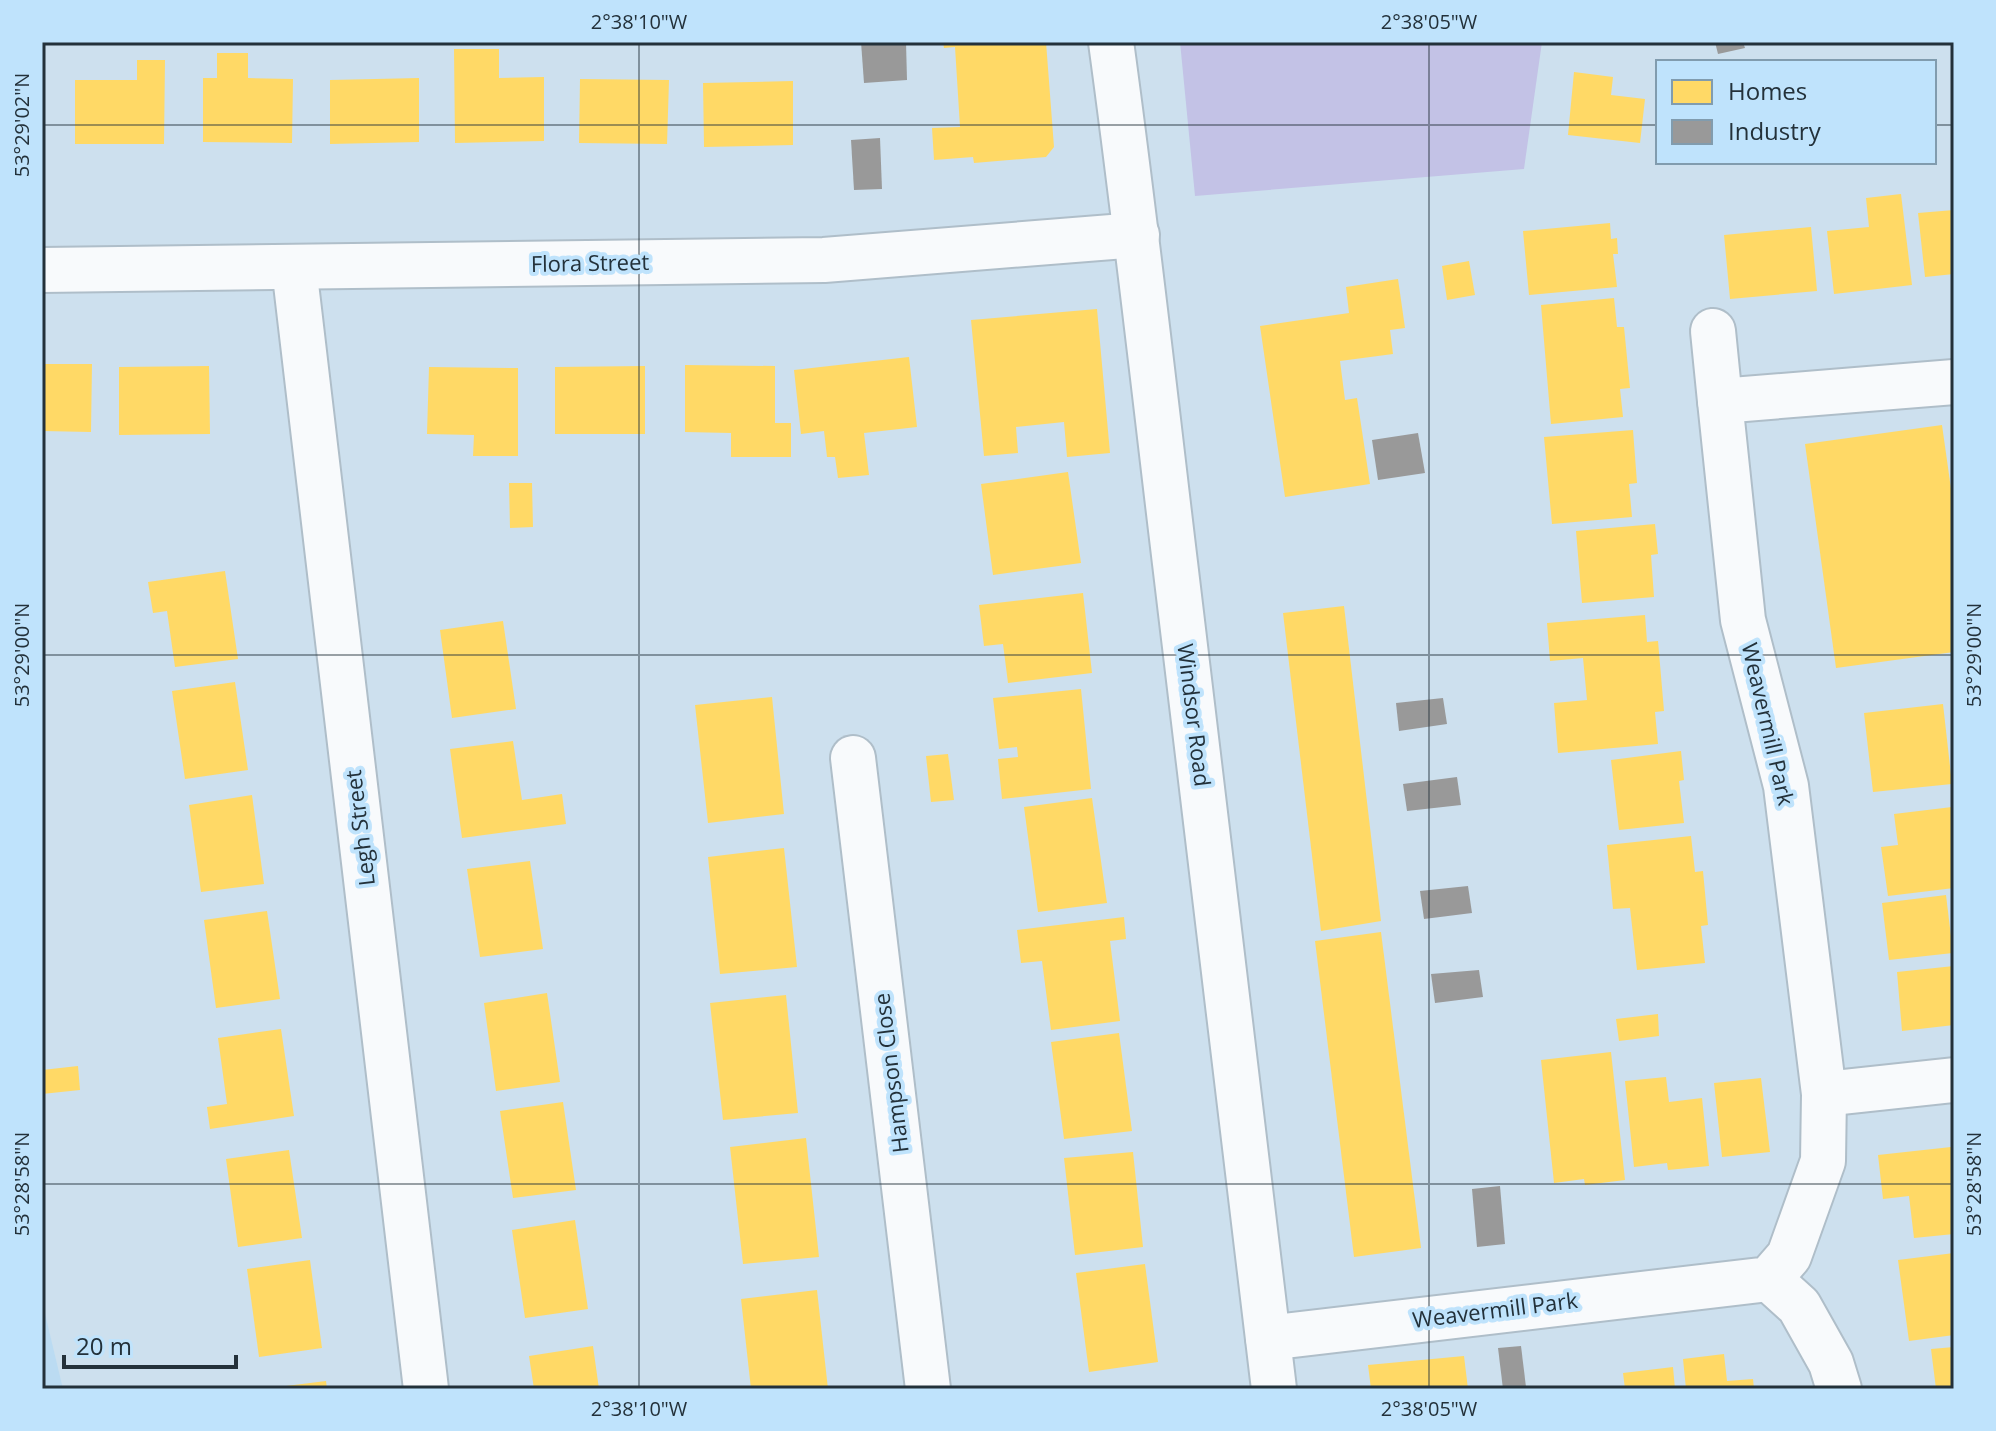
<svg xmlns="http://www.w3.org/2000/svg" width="1996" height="1431" font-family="'Open Sans',sans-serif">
<rect width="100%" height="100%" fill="#cde0ee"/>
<polygon fill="#bbdbf2" points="42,1301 63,1389 42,1389"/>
<polygon fill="#c3c2e6" points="1180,42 1542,42 1524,169 1195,196"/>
<g fill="#ffd966">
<polygon points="943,42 1046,42 1054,147 1046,157 974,163 973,157 934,160 932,128 960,127 955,47 944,48"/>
<polygon points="454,49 499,49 499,78 544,77 544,141 455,143"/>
<polygon points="217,53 248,53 248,78 293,79 292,143 203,142 203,78 217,78"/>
<polygon points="137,60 165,60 164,144 75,144 75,80 137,80"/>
<polygon points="1574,72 1613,77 1611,95 1645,99 1640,143 1568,135"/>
<polygon points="419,78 419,142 330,144 330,80"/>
<polygon points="580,79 669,80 667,144 579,143"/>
<polygon points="793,81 793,145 704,147 703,83"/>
<polygon points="1901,194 1912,285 1834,294 1827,231 1869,227 1866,198"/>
<polygon points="1954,210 1954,274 1925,277 1918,213"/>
<polygon points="1610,223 1611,239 1617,238 1618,254 1613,254 1617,287 1529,295 1523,231"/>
<polygon points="1811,227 1817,291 1730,299 1724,235"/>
<polygon points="1469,261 1475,295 1447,300 1442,266"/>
<polygon points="1398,279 1405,328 1390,330 1393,354 1340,361 1345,400 1357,398 1370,484 1285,497 1260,326 1349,313 1346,287"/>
<polygon points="1614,298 1617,327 1624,327 1630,388 1620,389 1623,417 1551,424 1541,305"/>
<polygon points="1097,309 1110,453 1067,457 1064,422 1016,427 1018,453 984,456 971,320"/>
<polygon points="909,357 917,427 864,433 869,475 838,478 835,457 827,457 824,431 801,434 794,370"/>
<polygon points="42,364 92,364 91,432 42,431"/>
<polygon points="685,365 775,366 775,423 791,423 791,457 731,457 731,433 685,432"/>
<polygon points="209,366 210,434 119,435 119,367"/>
<polygon points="645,366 645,434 555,434 555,367"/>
<polygon points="429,367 518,368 518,456 473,456 474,435 427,434"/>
<polygon points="1942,425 1954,510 1954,652 1836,668 1805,444"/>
<polygon points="1633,430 1637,483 1629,484 1632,517 1552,524 1544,437"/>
<polygon points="1068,472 1081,563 993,575 981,484"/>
<polygon points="509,483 532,483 533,527 510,528"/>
<polygon points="1655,524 1658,554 1651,555 1654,597 1582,603 1576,531"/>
<polygon points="225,571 238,659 175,667 167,611 153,613 148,582"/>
<polygon points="1083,593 1092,673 1008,683 1003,644 984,646 979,605"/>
<polygon points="1344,606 1381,921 1321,931 1283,613"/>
<polygon points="1645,615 1647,642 1658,641 1664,711 1655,712 1658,744 1558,753 1554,703 1587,700 1583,658 1550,661 1547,623"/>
<polygon points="503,621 516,709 452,718 440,630"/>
<polygon points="235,682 248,770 185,779 172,691"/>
<polygon points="1081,689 1091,789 1002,799 998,759 1018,757 1017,747 999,749 993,698"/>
<polygon points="772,697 784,814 708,823 695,705"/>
<polygon points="1943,704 1952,784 1873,792 1864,713"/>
<polygon points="513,741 522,800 562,794 566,824 462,838 450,749"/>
<polygon points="1681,751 1684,780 1679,781 1684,823 1619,830 1611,760"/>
<polygon points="948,754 954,800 931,802 926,756"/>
<polygon points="252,795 264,884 201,892 189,805"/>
<polygon points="1092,798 1107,903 1038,912 1024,807"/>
<polygon points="1952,807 1954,888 1888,896 1881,847 1898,845 1894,814"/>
<polygon points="1691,836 1695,872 1703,871 1708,925 1701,926 1705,963 1637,970 1630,908 1613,909 1607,845"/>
<polygon points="784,848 797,967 720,974 708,857"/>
<polygon points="530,861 543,949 480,957 467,869"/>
<polygon points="1946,895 1953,953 1889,960 1882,903"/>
<polygon points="267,911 280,999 216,1008 204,920"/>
<polygon points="1124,917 1126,939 1110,941 1120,1021 1051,1030 1042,961 1021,963 1017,930"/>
<polygon points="1381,932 1421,1248 1354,1257 1315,941"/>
<polygon points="1954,966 1954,1025 1902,1031 1897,972"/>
<polygon points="547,993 560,1082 496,1091 484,1003"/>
<polygon points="786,995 798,1113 723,1120 710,1003"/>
<polygon points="1658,1014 1659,1036 1619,1041 1616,1019"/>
<polygon points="281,1029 294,1116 210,1129 207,1107 227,1104 218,1038"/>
<polygon points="1119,1033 1132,1131 1064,1139 1051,1042"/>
<polygon points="1611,1052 1625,1180 1585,1185 1584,1179 1554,1183 1541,1060"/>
<polygon points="78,1066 80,1090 42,1094 42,1070"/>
<polygon points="1666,1077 1669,1102 1702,1098 1709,1166 1668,1170 1667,1163 1634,1167 1625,1081"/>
<polygon points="1761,1078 1770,1152 1722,1157 1714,1083"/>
<polygon points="563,1102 576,1190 513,1198 500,1111"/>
<polygon points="806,1138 819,1257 743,1264 730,1147"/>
<polygon points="1951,1147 1954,1167 1954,1234 1914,1238 1909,1196 1883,1199 1878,1155"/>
<polygon points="289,1150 302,1238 238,1247 226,1159"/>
<polygon points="1133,1152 1143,1247 1075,1255 1064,1158"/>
<polygon points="575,1220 588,1309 525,1318 512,1230"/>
<polygon points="1954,1253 1954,1335 1909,1341 1898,1260"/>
<polygon points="310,1260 322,1348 259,1357 247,1269"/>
<polygon points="1145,1264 1158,1362 1089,1372 1076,1273"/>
<polygon points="817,1290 828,1389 751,1389 741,1299"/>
<polygon points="593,1346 599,1389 534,1389 529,1356"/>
<polygon points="1954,1347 1954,1389 1936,1389 1931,1349"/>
<polygon points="1724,1354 1727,1381 1753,1379 1754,1389 1686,1389 1683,1359"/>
<polygon points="1464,1356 1468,1389 1371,1389 1368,1365"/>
<polygon points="1673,1367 1675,1389 1625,1389 1623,1373"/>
<polygon points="326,1381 327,1389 278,1389 278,1387"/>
</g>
<g fill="#999">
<polygon points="861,42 906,42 907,80 864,83"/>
<polygon points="1715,42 1743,42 1745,48 1718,54"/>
<polygon points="880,138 882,189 854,190 851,140"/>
<polygon points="1418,433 1425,473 1378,480 1372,440"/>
<polygon points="1443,698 1447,724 1399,731 1396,703"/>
<polygon points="1457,777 1461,805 1407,811 1403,784"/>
<polygon points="1468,886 1472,913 1424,919 1420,891"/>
<polygon points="1479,970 1483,997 1435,1003 1431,974"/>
<polygon points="1500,1186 1505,1244 1477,1247 1472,1189"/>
<polygon points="1521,1346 1526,1387 1503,1389 1498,1348"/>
</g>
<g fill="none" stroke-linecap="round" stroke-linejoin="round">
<g stroke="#afbec9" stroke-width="48">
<g id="minor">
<path d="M1111 42C1135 216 1154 389 1175 563 1207 839 1242 1114 1274 1389"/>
<polyline points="294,267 426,1389"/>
<polyline points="42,270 824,260 1137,235"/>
<polyline points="1713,331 1720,401"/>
<polyline points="853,758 928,1389"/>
<polyline points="1824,1094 1954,1080"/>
<polyline points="1769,1279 1799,1306 1831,1363 1839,1389"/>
<polyline points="1268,1338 1769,1279 1789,1256 1823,1161 1824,1094 1786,786 1743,620 1720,401 1954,382"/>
</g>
</g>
<use href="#minor" stroke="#f8fafc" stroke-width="44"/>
</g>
<path fill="none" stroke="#23313a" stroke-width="2" stroke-opacity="0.45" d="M639 42V1389M1429 42V1389M42 125H1658M1934 125H1954M42 655H1954M42 1184H1954"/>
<g text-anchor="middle" stroke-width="8" stroke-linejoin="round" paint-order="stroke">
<g font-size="22" fill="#23313a" stroke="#bfe3fc">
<text transform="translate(590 263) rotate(-1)" y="8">Flora Street</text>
<text transform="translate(1194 715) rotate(83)" y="8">Windsor Road</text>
<text transform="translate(1768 724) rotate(77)" y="8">Weavermill Park</text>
<text transform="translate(360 828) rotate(-97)" y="8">Legh Street</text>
<text transform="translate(891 1073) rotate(-97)" y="8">Hampson Close</text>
<text transform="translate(1495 1310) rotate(-7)" y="8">Weavermill Park</text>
</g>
</g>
<rect width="1996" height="1431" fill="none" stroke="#bfe3fc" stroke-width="88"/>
<rect x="1656" y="60" width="280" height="104" fill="#bfe3fc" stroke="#819cae" stroke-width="2"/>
<rect x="1672" y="80" width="40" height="24" fill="#ffd966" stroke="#819cae" stroke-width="2"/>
<text x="1728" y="100" font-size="24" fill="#23313a">Homes</text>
<rect x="1672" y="120" width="40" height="24" fill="#999999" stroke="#819cae" stroke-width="2"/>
<text x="1728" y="140" font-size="24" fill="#23313a">Industry</text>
<path d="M64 1355v12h172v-12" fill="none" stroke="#23313a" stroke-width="4"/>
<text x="76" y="1355" font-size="24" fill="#23313a" stroke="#bfe3fc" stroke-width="6" paint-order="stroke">20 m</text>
<rect x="44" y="44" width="1908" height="1343" fill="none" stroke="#23313a" stroke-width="3"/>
<g font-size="20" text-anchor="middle" fill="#23313a">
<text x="639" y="29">2°38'10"W</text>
<text x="1429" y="29">2°38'05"W</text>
<text transform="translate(22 125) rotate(-90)" y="7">53°29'02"N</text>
<text transform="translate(22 655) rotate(-90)" y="7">53°29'00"N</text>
<text transform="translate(1974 655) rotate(-90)" y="7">53°29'00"N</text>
<text transform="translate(22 1184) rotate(-90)" y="7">53°28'58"N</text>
<text transform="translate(1974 1184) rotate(-90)" y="7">53°28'58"N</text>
<text x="639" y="1416">2°38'10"W</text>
<text x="1429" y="1416">2°38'05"W</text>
</g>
</svg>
